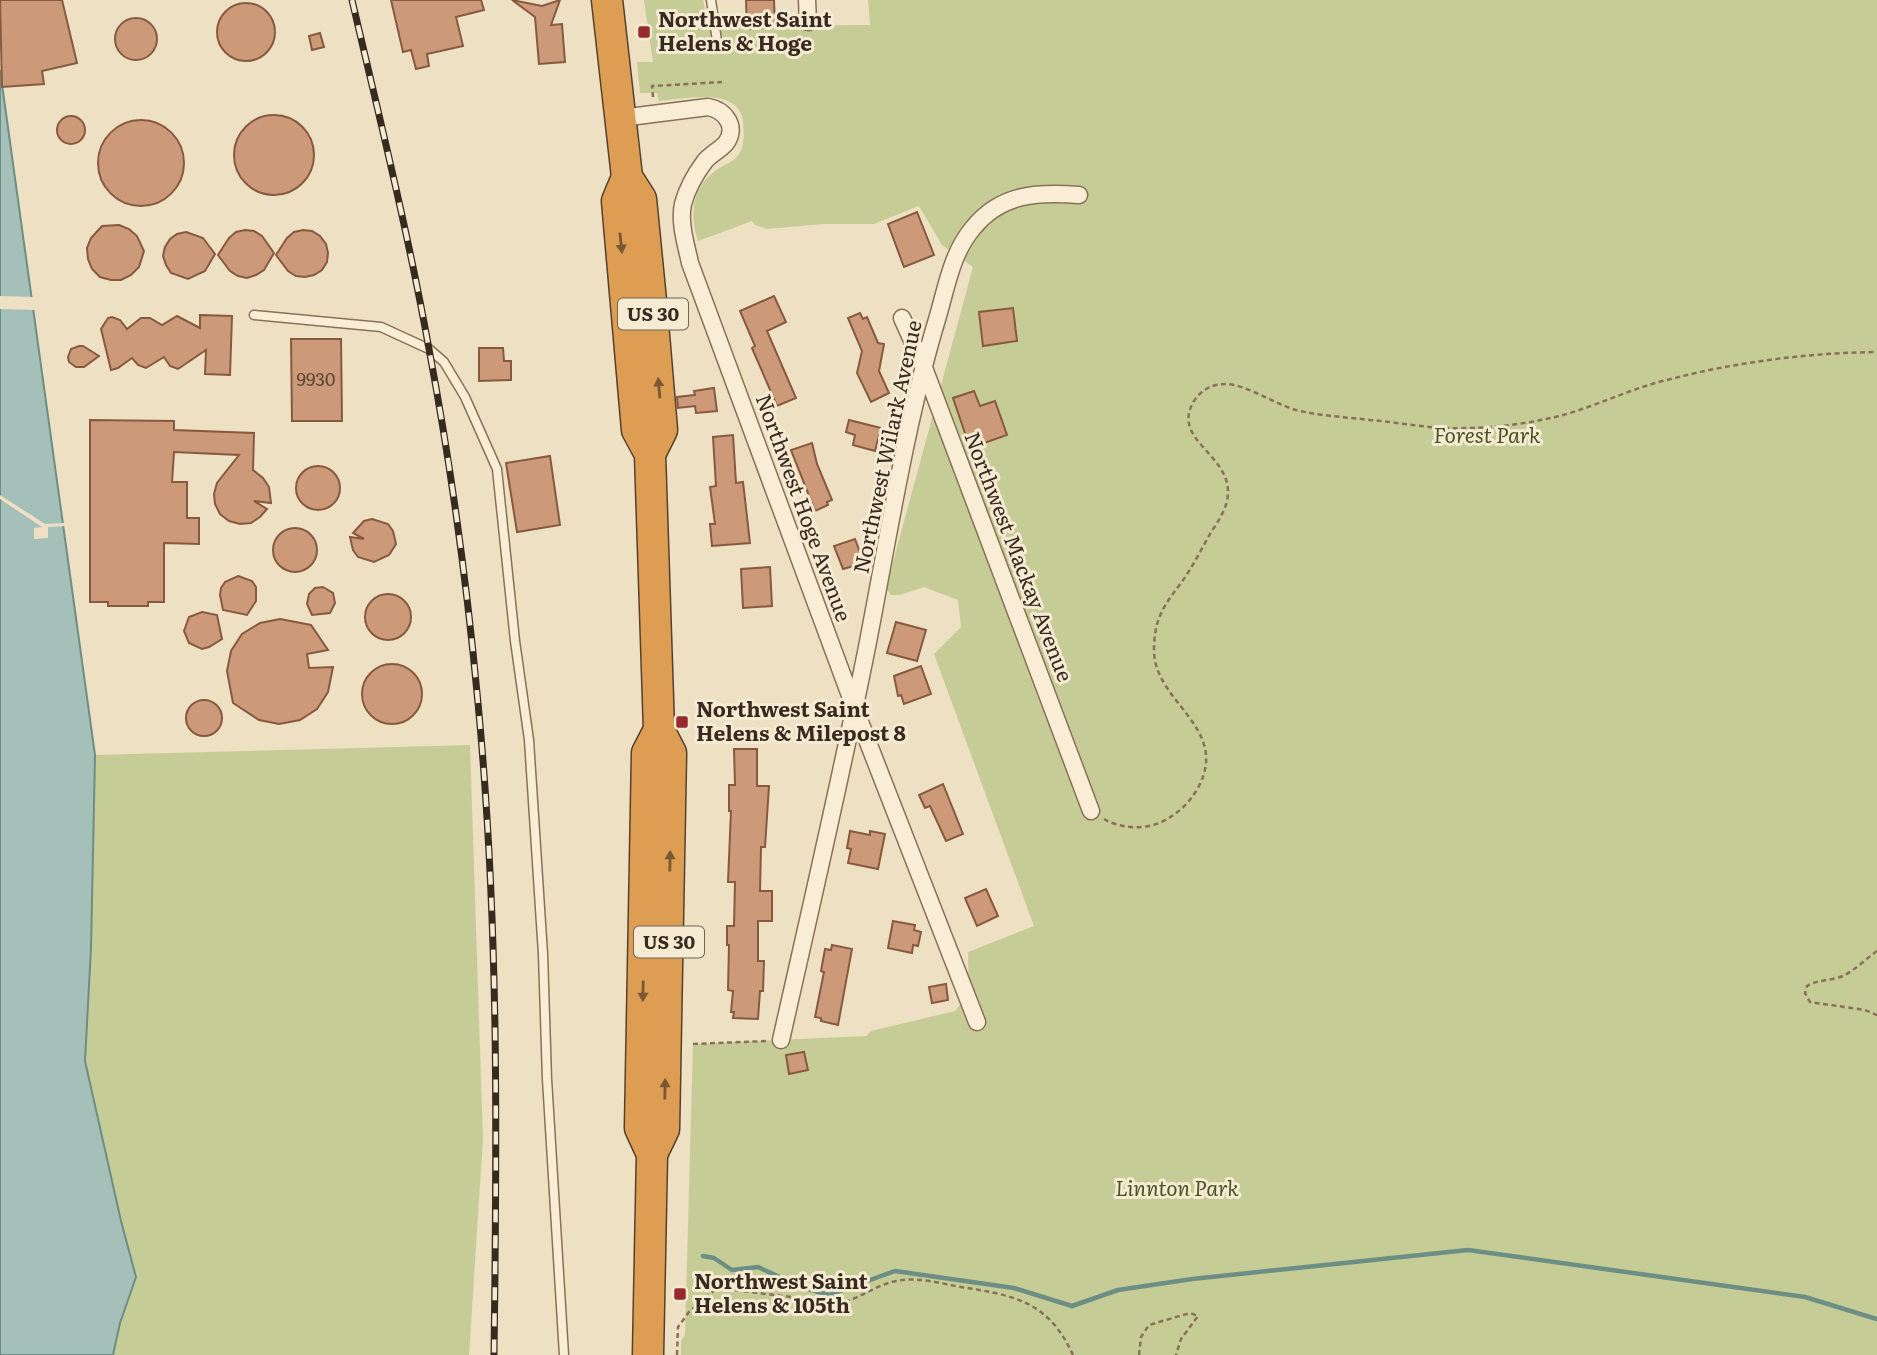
<svg xmlns="http://www.w3.org/2000/svg" width="1877" height="1355" font-family="Literata,serif">
<rect width="100%" height="100%" fill="#eee0c2"/>
<g fill="#c6cc96">
<path d="M644 0H703L708 26 870 25 868 0H1877V1355H681V1341L685 1335 693 1044 866 1036 871 1031 955 1011 969 994 968 952 1034 926 934 654 961 627 958 600 924 587 900 595H891L886 588 973 267 942 245 919 206 874 224H824L767 229 755 225 752 221 698 241C689 214 692 186 718 169 725 164 734 162 739 154 745 144 744 132 743 122 740 86 683 99 659 101L657 93H640L637 62H653Z"/>
<polygon points="470,745 483,1140 469,1355 113,1355 120,1323 136,1277 121,1221 85,1061 91,948 95,755"/>
</g>
<polygon fill="#a5c0b8" stroke="#6c8e85" stroke-width="2" points="0,70 95,755 91,948 85,1061 121,1221 136,1277 120,1323 113,1355 0,1355"/>
<g fill="#eee0c2">
<polygon points="0,296 34,297 36,310 0,309"/>
<polygon points="0,495 45,524 65,523 66,526 48,527 48,538 34,539 34,528 42,527 0,499"/>
</g>
<g fill="none" stroke-linecap="round" stroke-linejoin="round">
<polyline stroke="#6c8e85" stroke-width="4.5" points="703,1256 714,1258 732,1270 758,1267 801,1287 829,1295 895,1271 1014,1288 1072,1306 1118,1290 1192,1279 1468,1250 1805,1297 1877,1319"/>
</g>
<g fill="#cc9a78" stroke="#875a3f" stroke-width="2">
<polygon points="0,0 62,0 77,63 42,71 44,84 2,87"/>
<polygon points="391,0 481,0 484,10 456,17 463,46 427,54 429,66 416,69 411,50 403,52"/>
<polygon points="512,0 542,6 560,0 551,25 562,24 565,62 539,64 535,17"/>
<polygon points="746,0 774,0 775,27 747,29"/>
<circle cx="246" cy="32" r="29"/>
<circle cx="136" cy="39" r="21"/>
<polygon points="320,33 324,47 312,50 309,36"/>
<circle cx="274" cy="155" r="40"/>
<circle cx="71" cy="130" r="14"/>
<circle cx="141" cy="163" r="43"/>
<polygon points="917,212 934,255 904,267 888,224"/>
<polygon points="119,225 129,229 137,236 144,251 139,267 131,275 121,280 111,280 100,277 92,269 88,259 87,248 91,238 102,226"/>
<polygon points="245,230 254,231 262,236 274,253 264,270 256,275 247,278 238,276 230,271 218,255 229,238 236,232"/>
<polygon points="303,230 312,231 320,236 326,244 328,253 327,262 322,270 314,275 305,277 296,276 288,271 276,255 287,238 294,232"/>
<polygon points="186,232 203,238 215,254 205,271 188,279 171,273 166,265 163,256 165,247 170,239 177,234"/>
<polygon points="774,296 786,322 767,331 796,398 777,406 752,348 755,346 740,311"/>
<polygon points="1013,308 1017,341 983,346 979,312"/>
<polygon points="860,313 863,319 867,317 878,343 884,344 879,371 889,393 871,402 857,373 862,351 848,318"/>
<polygon points="200,315 232,316 230,375 205,374 206,350 178,369 170,366 164,357 146,368 138,365 132,358 118,368 111,370 101,329 108,318 112,317 120,320 127,329 141,318 150,318 162,325 177,316 200,328"/>
<polygon points="291,339 341,339 342,421 292,421"/>
<polygon points="79,346 83,346 99,356 84,367 76,367 69,362 68,357 71,349"/>
<polygon points="479,348 503,348 504,361 511,361 511,380 479,381"/>
<polygon points="714,388 717,411 696,413 695,406 678,408 677,397 695,395 694,391"/>
<polygon points="974,391 980,406 995,401 1007,435 970,448 953,398"/>
<polygon points="90,420 174,421 174,430 254,433 253,470 263,478 269,487 271,503 254,501 267,509 260,517 251,523 240,524 229,521 220,514 215,504 214,494 217,483 239,455 174,452 172,482 187,482 187,518 199,518 199,544 164,543 164,602 148,602 148,606 108,606 108,602 90,602"/>
<polygon points="849,420 881,428 875,451 853,445 855,435 846,432"/>
<polygon points="733,435 736,483 743,482 750,543 712,546 710,524 715,524 710,487 716,486 713,437"/>
<polygon points="812,443 817,464 832,500 827,502 828,505 815,511 791,450"/>
<polygon points="550,456 560,525 517,532 506,463"/>
<circle cx="318" cy="488" r="22"/>
<polygon points="372,519 388,524 393,531 396,544 389,555 374,562 358,557 353,550 350,537 364,539 353,533 364,521"/>
<circle cx="295" cy="550" r="22"/>
<polygon points="855,539 864,563 843,569 834,546"/>
<polygon points="770,567 772,606 743,608 741,569"/>
<polygon points="238,576 252,581 256,587 256,601 247,615 223,610 220,595 221,588 225,582"/>
<polygon points="323,587 333,593 335,603 330,613 312,615 307,604 309,594 315,588"/>
<circle cx="388" cy="617" r="23"/>
<polygon points="202,612 217,615 222,639 209,647 202,649 189,643 184,631 189,617"/>
<polygon points="280,619 311,625 328,650 307,654 309,668 333,667 328,692 317,709 300,720 279,724 259,720 233,703 227,671 231,651 242,634 260,623"/>
<polygon points="896,622 926,630 917,661 887,653"/>
<circle cx="392" cy="694" r="30"/>
<polygon points="921,666 931,694 904,704 901,695 898,696 894,676"/>
<circle cx="204" cy="718" r="18"/>
<polygon points="734,749 757,749 757,786 769,786 765,847 761,847 760,891 772,891 772,921 758,921 758,961 764,961 763,991 760,991 758,1019 733,1018 734,1012 731,1012 733,991 728,990 729,945 727,945 727,926 734,926 735,882 728,882 731,811 729,811 729,785 735,785"/>
<polygon points="943,784 963,834 946,841 930,806 925,808 919,795"/>
<polygon points="850,831 870,835 870,831 885,834 878,869 848,863 851,849 847,848"/>
<polygon points="986,889 998,916 977,926 965,898"/>
<polygon points="893,921 915,925 914,930 921,932 918,946 913,945 912,953 888,948"/>
<polygon points="832,945 852,949 838,1025 821,1021 821,1018 815,1017 824,972 821,971 825,949 831,950"/>
<polygon points="946,984 948,1000 932,1003 929,987"/>
<polygon points="804,1052 808,1070 789,1074 786,1055"/>
</g>
<g fill="none" stroke-linecap="round" stroke-linejoin="round">
<g stroke="#887159" stroke-width="11">
<g id="lane">
<polyline points="711,0 717,41"/>
<polyline points="254,315 381,327 429,349 444,362 465,397 497,469 515,641 529,740 543,954 547,1079 564,1355"/>
</g>
</g>
<g stroke="#887159" stroke-width="19">
<g id="street">
<polyline points="807,0 808,22"/>
<path d="M621 118 708 107C725 110 738 127 726 143 720 150 711 154 705 161 696 173 687 189 683 204 679 223 686 244 690 263L855 709 977 1022"/>
<polyline points="902,318 923,365 1091,811"/>
<path d="M781 1040C810 911 840 782 866 652 888 540 905 425 938 316 947 285 952 253 973 228 1001 193 1038 192 1079 195"/>
</g>
</g>
<g stroke="#55402e" stroke-width="33">
<g id="highway">
<polyline points="607,0 627,177 641,199 652,311 662,430 650,454"/>
<polyline points="627,177 617,201 637,430 650,454 659,730 671,753 664,1129 652,1154"/>
<polyline points="648,1355 652,1154 640,1128 647,753 659,730"/>
</g>
</g>
<g stroke="#887159" stroke-width="2.5" stroke-dasharray="5 3.5" stroke-linecap="butt">
<polyline points="653,97 652,86 722,82"/>
<path d="M1104 819C1119 828 1142 830 1159 823 1177 815 1189 804 1199 786 1229 727 1155 703 1154 651 1154 619 1163 607 1181 583 1192 568 1201 550 1210 534 1217 523 1224 513 1227 501 1237 455 1169 442 1194 401 1201 390 1212 384 1225 384 1243 383 1275 404 1296 410 1320 416 1345 417 1370 420 1395 422 1420 427 1445 428 1478 429 1514 426 1546 419 1583 412 1622 392 1659 382 1730 363 1803 353 1877 352"/>
<path d="M1877 951C1867 958 1856 969 1845 975 1833 981 1818 979 1807 986L1805 993 1810 1002 1865 1010 1877 1015"/>
<polyline points="693,1044 767,1041"/>
<path d="M677 1355 678 1327 689 1312 717 1288 841 1303C861 1298 876 1285 896 1281 915 1277 936 1282 955 1286 1010 1295 1047 1298 1073 1355"/>
<polyline points="1139,1355 1141,1337 1149,1325 1190,1313 1198,1316 1181,1339 1176,1355"/>
</g>
<use href="#lane" stroke="#f9edd5" stroke-width="8"/>
<use href="#street" stroke="#f9edd5" stroke-width="16"/>
<use href="#highway" stroke="#dd9e53" stroke-width="30"/>
<g stroke="#372a1e" stroke-width="7">
<path id="rail" d="M352 0C379 116 408 232 429 349 451 466 467 584 478 703 499 922 497 1135 494 1355"/>
</g>
<use href="#rail" stroke="#f5ead2" stroke-width="4.5" stroke-dasharray="13" stroke-linecap="butt"/>
</g>
<defs><path id="oneway-solid" d="M-6-.8H1V-3.2L6.5 0L1 3.2V.8H-6Z" transform="scale(1.75)"/></defs>
<g fill="#795833">
<use href="#oneway-solid" transform="translate(621 243) rotate(84)"/>
<use href="#oneway-solid" transform="translate(659 388) rotate(-95)"/>
<use href="#oneway-solid" transform="translate(670 861) rotate(-89)"/>
<use href="#oneway-solid" transform="translate(643 991) rotate(91)"/>
<use href="#oneway-solid" transform="translate(665 1089) rotate(-89)"/>
</g>
<g fill="#962a2c" stroke="#f5ead2" stroke-width="2.5">
<rect x="637" y="25" width="14" height="14" rx="3.5"/>
<rect x="675" y="715" width="14" height="14" rx="3.5"/>
<rect x="673" y="1287" width="14" height="14" rx="3.5"/>
</g>
<g text-anchor="middle" stroke-width="6" stroke-linejoin="round" paint-order="stroke">
<g font-size="18" fill="#5c4634">
<text x="316" y="386">9930</text>
</g>
<g fill="#f5ead2" stroke="#706454" stroke-width="2">
<rect x="618" y="298.5" width="70" height="31" rx="5"/>
<rect x="634" y="926.5" width="70" height="31" rx="5"/>
</g>
<g font-size="19" font-weight="bold" fill="#372a1e">
<text x="653" y="321">US 30</text>
<text x="669" y="949">US 30</text>
</g>
<g font-size="21" font-weight="bold" fill="#372a1e" stroke="#f5ead2" text-anchor="start">
<text x="658" y="27">Northwest Saint<tspan x="658" dy="24">Helens &amp; Hoge</tspan></text>
<text x="696" y="717">Northwest Saint<tspan x="696" dy="24">Helens &amp; Milepost 8</tspan></text>
<text x="694" y="1289">Northwest Saint<tspan x="694" dy="24">Helens &amp; 105th</tspan></text>
</g>
<g font-size="21" font-style="italic" fill="#495424" stroke="#f5ead2">
<text x="1487" y="443">Forest Park</text>
<text x="1177" y="1196">Linnton Park</text>
</g>
<g font-size="21" fill="#372a1e" stroke="#f5ead2">
<text transform="translate(888 447) rotate(-78)" y="7">Northwest Wilark Avenue</text>
<text transform="translate(803 508) rotate(70)" y="7">Northwest Hoge Avenue</text>
<text transform="translate(1018 557) rotate(69)" y="7">Northwest Mackay Avenue</text>
</g>
</g>
</svg>
